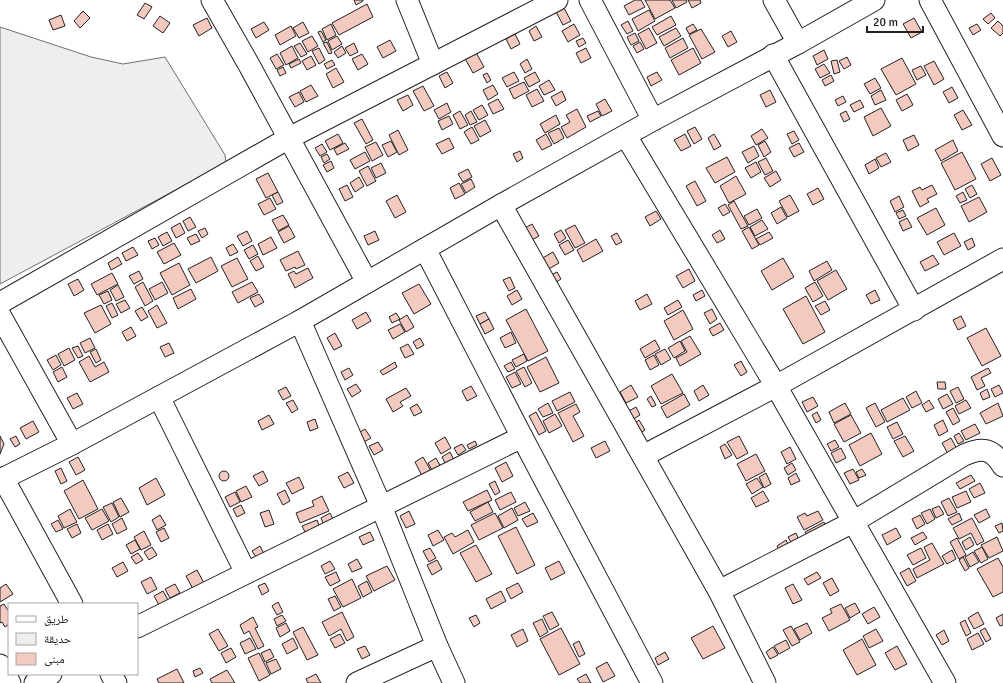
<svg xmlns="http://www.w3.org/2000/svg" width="1003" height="683" font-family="Signika,'Noto Naskh Arabic',sans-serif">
<rect width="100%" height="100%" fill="#fff"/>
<polygon fill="#eee" stroke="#6f6f6f" points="0,27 91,57 123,64 165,57 225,155 226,163 0,284"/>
<g fill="#f3c9c0" stroke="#222">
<polygon points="354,0 363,0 363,1 356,5"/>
<polygon points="635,0 641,0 645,7 629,15 624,6"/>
<polygon points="645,0 670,0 675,8 655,19"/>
<polygon points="672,0 686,0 687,2 676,8"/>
<polygon points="688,0 700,0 701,3 692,8"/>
<polygon points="145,3 152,7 144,19 137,15"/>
<polygon points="367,4 373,17 339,35 332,23"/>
<polygon points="564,8 571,21 563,25 556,12"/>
<polygon points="649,10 655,21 638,31 632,19"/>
<polygon points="83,11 90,18 80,28 74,21"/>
<polygon points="991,13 995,18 988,24 983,19"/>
<polygon points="61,15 65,26 53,30 49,20"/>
<polygon points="160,16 170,23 163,33 153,26"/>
<polygon points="671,16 676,25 657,35 652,27"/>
<polygon points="207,18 212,28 199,36 193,25"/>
<polygon points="914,18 922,32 911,38 903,24"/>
<polygon points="628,21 633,31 627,34 621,25"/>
<polygon points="998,21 1003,26 1003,33 1000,36 991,28"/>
<polygon points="264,22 269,30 256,38 251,29"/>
<polygon points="303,22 309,33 299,38 293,28"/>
<polygon points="331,24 336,35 327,40 322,29"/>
<polygon points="574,24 580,35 568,42 562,31"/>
<polygon points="693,24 697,30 689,34 686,28"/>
<polygon points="977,24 981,30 973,35 969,28"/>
<polygon points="291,26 296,36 280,45 275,35"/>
<polygon points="536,26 542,37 534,41 529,31"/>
<polygon points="649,28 657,43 646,49 638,34"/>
<polygon points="676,28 681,36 664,46 659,37"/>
<polygon points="701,29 715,52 702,59 689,35"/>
<polygon points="321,31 326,40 323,42 318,32"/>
<polygon points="731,31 737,42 728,47 722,36"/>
<polygon points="635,33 639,41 631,45 627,37"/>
<polygon points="515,34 520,44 511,49 506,39"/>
<polygon points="312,36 318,46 308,52 302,41"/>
<polygon points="337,36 342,44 332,50 328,41"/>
<polygon points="583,38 586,43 579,47 576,41"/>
<polygon points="683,38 688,48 670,58 665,48"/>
<polygon points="390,40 396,51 383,58 377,47"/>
<polygon points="327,42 332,53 329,54 323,43"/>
<polygon points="640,42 644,49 637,53 633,46"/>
<polygon points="300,43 307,54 301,57 294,46"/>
<polygon points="354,43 358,52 350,56 345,48"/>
<polygon points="292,46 298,58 286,65 280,53"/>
<polygon points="342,46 346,53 338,58 334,52"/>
<polygon points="473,47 484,67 473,73 462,53"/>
<polygon points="319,48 325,60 319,64 312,51"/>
<polygon points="586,48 591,58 581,63 576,53"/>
<polygon points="693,48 701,63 679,75 671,60"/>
<polygon points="824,50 828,59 817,65 813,56"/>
<polygon points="277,54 284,65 276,69 270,58"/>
<polygon points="362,54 368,64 358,70 352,59"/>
<polygon points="311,56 316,65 307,70 302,61"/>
<polygon points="847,57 851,65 844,69 839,61"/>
<polygon points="902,58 916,84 896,95 881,69"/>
<polygon points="299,59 301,63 291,68 289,64"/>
<polygon points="527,59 532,69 525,73 520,64"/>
<polygon points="332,60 335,65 327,69 324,64"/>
<polygon points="837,60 840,72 834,74 831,61"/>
<polygon points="934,61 944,79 934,85 924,66"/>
<polygon points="824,64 830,73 820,78 815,69"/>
<polygon points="921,66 926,75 917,80 912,70"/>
<polygon points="283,67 286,73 280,76 277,70"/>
<polygon points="336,68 344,82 333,88 326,74"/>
<polygon points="447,72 453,83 445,88 439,76"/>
<polygon points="514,72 519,81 507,87 502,78"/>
<polygon points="535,72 540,81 529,87 524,78"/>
<polygon points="657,72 662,80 651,86 647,77"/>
<polygon points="487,73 491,80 487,83 483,75"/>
<polygon points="831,75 834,81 825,86 822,80"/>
<polygon points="875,78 881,88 870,94 864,84"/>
<polygon points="549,80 555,90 544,95 539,86"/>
<polygon points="524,82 529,91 514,99 509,89"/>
<polygon points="311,85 318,96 306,102 300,91"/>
<polygon points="493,85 498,94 488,100 483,90"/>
<polygon points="423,86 434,106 424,111 413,91"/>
<polygon points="952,87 958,98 949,103 943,92"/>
<polygon points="537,89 544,101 532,107 526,95"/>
<polygon points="770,90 776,102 766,107 760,95"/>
<polygon points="881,90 886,100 875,105 871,96"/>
<polygon points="562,91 566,100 556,106 551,97"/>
<polygon points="299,92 304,102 295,107 289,97"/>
<polygon points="907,94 913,105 902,111 896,100"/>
<polygon points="408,95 413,105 403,111 397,100"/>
<polygon points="843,96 846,102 838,106 835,100"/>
<polygon points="498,99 504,109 493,114 488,104"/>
<polygon points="605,99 612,111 602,116 596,104"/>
<polygon points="860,100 864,107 854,112 850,105"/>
<polygon points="447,103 451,112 439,119 434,110"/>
<polygon points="482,105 488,115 479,120 473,110"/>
<polygon points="881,108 891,126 873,136 864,117"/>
<polygon points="577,109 586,127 567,138 561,127 570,122 566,115"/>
<polygon points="963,110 972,125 962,130 954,115"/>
<polygon points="460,111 468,125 460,129 453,115"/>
<polygon points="471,111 477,122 470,125 465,115"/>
<polygon points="598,111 601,116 590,122 587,116"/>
<polygon points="846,111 850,119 844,122 840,114"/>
<polygon points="556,115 560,124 545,133 540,124"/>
<polygon points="449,116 453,124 442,130 438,121"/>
<polygon points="362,119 373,140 366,144 354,123"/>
<polygon points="485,120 491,131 480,137 474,126"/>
<polygon points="472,127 479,140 471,144 464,132"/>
<polygon points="695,127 702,139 694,144 687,131"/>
<polygon points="559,128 564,138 554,144 548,133"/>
<polygon points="762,129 768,138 756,145 751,136"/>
<polygon points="398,130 408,150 399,155 389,135"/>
<polygon points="794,131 799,140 792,144 787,134"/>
<polygon points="338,134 343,143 330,150 325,141"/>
<polygon points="546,134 552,145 542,150 536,140"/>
<polygon points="685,134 691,146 681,151 674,140"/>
<polygon points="714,134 721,146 714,150 708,138"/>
<polygon points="914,135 919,145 908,151 903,140"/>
<polygon points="449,138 454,148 442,154 436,144"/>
<polygon points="953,140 958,151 941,161 935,150"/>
<polygon points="391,141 397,152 388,157 382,145"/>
<polygon points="765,141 771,152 764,157 758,145"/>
<polygon points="376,142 383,155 372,161 365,147"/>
<polygon points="345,143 349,149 337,155 334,149"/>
<polygon points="799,143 804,152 794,157 789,148"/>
<polygon points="322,144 327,152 320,156 315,148"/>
<polygon points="754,146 759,156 748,163 742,152"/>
<polygon points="520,151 523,158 517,162 513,154"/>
<polygon points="365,152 370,161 355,169 350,160"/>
<polygon points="962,152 976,179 955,190 941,163"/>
<polygon points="886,153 891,162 881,167 876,158"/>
<polygon points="327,154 330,159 324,163 321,157"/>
<polygon points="727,157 735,172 715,183 706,168"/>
<polygon points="766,158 773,171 765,175 758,162"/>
<polygon points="992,158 1001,175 990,181 981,164"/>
<polygon points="875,159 879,168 869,174 865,165"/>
<polygon points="331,161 334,168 327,172 323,165"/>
<polygon points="756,162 761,172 751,178 745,168"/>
<polygon points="381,163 386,173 376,178 371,168"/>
<polygon points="368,166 376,181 367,186 359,171"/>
<polygon points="468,169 472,177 463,182 458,174"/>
<polygon points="776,171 781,180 770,187 764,178"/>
<polygon points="268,173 278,192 266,198 256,179"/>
<polygon points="736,176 746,194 729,203 720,186"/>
<polygon points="359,177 364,186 355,192 350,183"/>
<polygon points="471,179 475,187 466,193 461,184"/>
<polygon points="695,181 706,201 697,206 686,186"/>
<polygon points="459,183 465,194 455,199 450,188"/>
<polygon points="347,185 353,197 345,201 339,189"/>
<polygon points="932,185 937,194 927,199 929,202 920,207 912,191 920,187 922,190"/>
<polygon points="972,185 977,194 970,198 965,189"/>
<polygon points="818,188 824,199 813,205 807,194"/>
<polygon points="278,192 283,202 277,205 272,195"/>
<polygon points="963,192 967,200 960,203 956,196"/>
<polygon points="397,195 406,212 395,218 386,201"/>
<polygon points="790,195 799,211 788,217 779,201"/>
<polygon points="899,196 904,207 895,212 890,201"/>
<polygon points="979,197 987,212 969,222 961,206"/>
<polygon points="270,198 276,209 264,215 258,204"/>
<polygon points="734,201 748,226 741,229 728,205"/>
<polygon points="725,204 730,212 723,216 718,208"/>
<polygon points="781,207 787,218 777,224 771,213"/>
<polygon points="936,208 945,225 927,235 917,218"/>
<polygon points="757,209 762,218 749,225 744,216"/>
<polygon points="903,210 906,216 899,219 896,213"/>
<polygon points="656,211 661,219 650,226 645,217"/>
<polygon points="283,215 289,225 278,231 272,220"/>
<polygon points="190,217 196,227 188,231 183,221"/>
<polygon points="907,218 912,227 903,231 899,222"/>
<polygon points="762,220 768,229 755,236 750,227"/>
<polygon points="180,223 185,233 176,238 171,228"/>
<polygon points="532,224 539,236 530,241 523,229"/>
<polygon points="575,225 585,243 575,248 565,230"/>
<polygon points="289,226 295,237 284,243 278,232"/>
<polygon points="749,227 759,245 752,249 742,231"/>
<polygon points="205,228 208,234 202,238 198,231"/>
<polygon points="561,230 566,238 559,243 554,234"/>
<polygon points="720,230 725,239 717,243 712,235"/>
<polygon points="247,231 252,241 243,246 237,236"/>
<polygon points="375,231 379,240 368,245 364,236"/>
<polygon points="167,232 172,241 163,246 158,237"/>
<polygon points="769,232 773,238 760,245 756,239"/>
<polygon points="617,233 622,242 616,245 611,236"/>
<polygon points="954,233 961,246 944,255 937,242"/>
<polygon points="196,234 200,241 191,245 187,238"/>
<polygon points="271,237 277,248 263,255 258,244"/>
<polygon points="155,238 159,245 152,249 148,241"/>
<polygon points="972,238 975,246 968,250 964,242"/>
<polygon points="596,239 603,251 583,262 577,250"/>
<polygon points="568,240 574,250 565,255 559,245"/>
<polygon points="174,243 181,255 164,264 157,252"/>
<polygon points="233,244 238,252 230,256 226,248"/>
<polygon points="253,245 258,254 249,259 244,250"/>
<polygon points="133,247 138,255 126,261 122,253"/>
<polygon points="298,251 305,265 296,269 295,267 286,271 280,260"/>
<polygon points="553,252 559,263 547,270 541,259"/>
<polygon points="933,255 939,264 925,271 920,262"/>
<polygon points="258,256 264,267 256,271 250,261"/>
<polygon points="118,257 122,264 111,270 108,263"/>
<polygon points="211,257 218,271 196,283 188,269"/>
<polygon points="237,258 248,279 232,287 221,266"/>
<polygon points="783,258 794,277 772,290 761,271"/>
<polygon points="827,261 832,270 814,281 809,271"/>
<polygon points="179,263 190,285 172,295 160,273"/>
<polygon points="308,268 313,278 295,288 288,274 294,271 296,274"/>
<polygon points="689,269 695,281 683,288 676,276"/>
<polygon points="836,270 847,289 828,300 817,281"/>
<polygon points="139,271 143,279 134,284 129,276"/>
<polygon points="557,272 561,279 555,283 551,275"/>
<polygon points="112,273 118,284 97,295 91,284"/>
<polygon points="510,277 515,288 509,291 503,280"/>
<polygon points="78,279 84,290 74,296 68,284"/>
<polygon points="143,282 153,301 145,306 135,287"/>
<polygon points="162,282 168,293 155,300 149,289"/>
<polygon points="252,282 258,292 238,303 232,292"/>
<polygon points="815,282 823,296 813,302 805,288"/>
<polygon points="419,284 431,304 414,314 402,293"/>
<polygon points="118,285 124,297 116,301 110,290"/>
<polygon points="191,289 196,299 178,309 173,298"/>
<polygon points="517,290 522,299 512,305 507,296"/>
<polygon points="702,290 705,296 696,301 693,295"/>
<polygon points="875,290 880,300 871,304 866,295"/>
<polygon points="108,291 112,300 104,304 99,295"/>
<polygon points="259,294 264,302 255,307 250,298"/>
<polygon points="647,294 652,304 640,310 635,301"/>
<polygon points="806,296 825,332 803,344 783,309"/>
<polygon points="125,300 130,308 121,313 116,304"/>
<polygon points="678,300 682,307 668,315 664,308"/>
<polygon points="825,301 830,310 821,315 815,306"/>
<polygon points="112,303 118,315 112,318 106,306"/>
<polygon points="101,305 111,324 95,333 84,313"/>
<polygon points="157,305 167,323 157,328 148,311"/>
<polygon points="142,307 148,317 141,321 135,311"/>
<polygon points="526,309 548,351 528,361 506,320"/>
<polygon points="712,309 717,319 710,324 704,313"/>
<polygon points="683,310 693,329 674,340 664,321"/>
<polygon points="366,312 371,321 357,329 352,320"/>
<polygon points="485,312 489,319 480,324 476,316"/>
<polygon points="396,313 400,319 392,323 389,317"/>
<polygon points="407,315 414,327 406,332 399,320"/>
<polygon points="961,316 966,326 958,330 953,320"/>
<polygon points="489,319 494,329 485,334 480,324"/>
<polygon points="720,323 724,330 713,336 709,329"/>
<polygon points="400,324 405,332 393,339 388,330"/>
<polygon points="131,327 136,336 127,341 122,332"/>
<polygon points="986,328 1001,356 982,366 967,338"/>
<polygon points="511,332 516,343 505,348 500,338"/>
<polygon points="335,333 342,346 334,350 327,338"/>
<polygon points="690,336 701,354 680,366 676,358 687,352 681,341"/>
<polygon points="90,338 95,348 85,353 80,343"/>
<polygon points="420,338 424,345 417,349 413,342"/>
<polygon points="655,340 660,349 645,358 640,349"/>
<polygon points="680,341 685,351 674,358 668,348"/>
<polygon points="169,343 174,353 165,357 160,347"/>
<polygon points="408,344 414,354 405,358 400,348"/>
<polygon points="78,346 83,356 78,358 72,348"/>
<polygon points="69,348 75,360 64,366 58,354"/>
<polygon points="96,349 101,360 96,363 90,352"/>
<polygon points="665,349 671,359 661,365 655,354"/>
<polygon points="524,354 527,361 516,367 512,360"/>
<polygon points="56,355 61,365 53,370 47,360"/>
<polygon points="654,355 659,365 650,370 645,360"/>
<polygon points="89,356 95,367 104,362 109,372 90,382 79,362"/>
<polygon points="546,357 559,383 540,392 527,367"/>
<polygon points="741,361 747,372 741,376 734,365"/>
<polygon points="395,362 397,367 383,375 380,371"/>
<polygon points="511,362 515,369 508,372 504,366"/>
<polygon points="62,367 67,377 58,382 53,372"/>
<polygon points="524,367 532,383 525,387 516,371"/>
<polygon points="349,368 353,375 345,380 341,372"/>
<polygon points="988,368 991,373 981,378 985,386 977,390 971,377"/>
<polygon points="515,372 521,384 512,388 506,377"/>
<polygon points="672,374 683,393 661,404 651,386"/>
<polygon points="937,382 945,382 946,389 938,389"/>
<polygon points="356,384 361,391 352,397 347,389"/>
<polygon points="631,385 638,397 626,403 620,392"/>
<polygon points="703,385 709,395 699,401 694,391"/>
<polygon points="999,385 1003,393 995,397 991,389"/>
<polygon points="471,386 477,396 467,401 462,391"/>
<polygon points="286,387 291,396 283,400 278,391"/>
<polygon points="958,387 964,399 956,403 950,391"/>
<polygon points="406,388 411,396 400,402 403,406 393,412 386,399"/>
<polygon points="987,389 990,397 983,400 980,393"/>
<polygon points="916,391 922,403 912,408 906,397"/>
<polygon points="570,392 575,402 557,411 552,401"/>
<polygon points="77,393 83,404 73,409 67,398"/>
<polygon points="684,394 690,405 667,418 661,407"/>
<polygon points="947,394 953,404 943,409 938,399"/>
<polygon points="651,396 656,405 652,407 647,399"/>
<polygon points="813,397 818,406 807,412 802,402"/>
<polygon points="903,398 910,410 887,422 881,410"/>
<polygon points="293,400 298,409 292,413 286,403"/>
<polygon points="929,400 934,408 926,412 922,405"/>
<polygon points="966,400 971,408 959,414 955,406"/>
<polygon points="548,403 553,413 543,417 538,409"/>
<polygon points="845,403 851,414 834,423 829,412"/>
<polygon points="875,403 885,422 876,427 866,408"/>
<polygon points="998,403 1003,416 986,424 980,413"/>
<polygon points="417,404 422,412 414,416 410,408"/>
<polygon points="576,404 580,412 573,416 584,436 573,442 558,413"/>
<polygon points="636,407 640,415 632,420 627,412"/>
<polygon points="953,408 960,421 953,425 946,412"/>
<polygon points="536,412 546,431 539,435 529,416"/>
<polygon points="817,412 821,420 816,423 812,415"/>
<polygon points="555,414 562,426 549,433 543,421"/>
<polygon points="269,415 274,424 262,430 258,421"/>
<polygon points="851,415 861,433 844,442 834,424"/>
<polygon points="315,419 318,428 310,431 307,422"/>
<polygon points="639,420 645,430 640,433 635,423"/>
<polygon points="943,420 948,431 939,436 934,425"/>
<polygon points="33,421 39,432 26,439 20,428"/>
<polygon points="897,422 903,434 893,439 887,427"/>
<polygon points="975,424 980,433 966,440 961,431"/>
<polygon points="365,429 371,438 362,443 357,434"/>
<polygon points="871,433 882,454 860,466 849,445"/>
<polygon points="959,433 964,441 958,444 954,436"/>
<polygon points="0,436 4,444 0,454"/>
<polygon points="16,436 20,444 15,447 10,439"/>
<polygon points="739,436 748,453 737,459 727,442"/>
<polygon points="905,436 914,451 903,457 894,441"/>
<polygon points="445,437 451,448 441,454 435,443"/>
<polygon points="951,438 957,449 948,454 942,443"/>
<polygon points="835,440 839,447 831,451 827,444"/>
<polygon points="475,441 477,445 469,449 467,445"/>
<polygon points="605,441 610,451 596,458 591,448"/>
<polygon points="378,442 383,450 374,455 369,446"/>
<polygon points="462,444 466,450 458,455 454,448"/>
<polygon points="725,444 732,455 725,459 720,447"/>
<polygon points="790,447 796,459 787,464 781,452"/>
<polygon points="841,448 846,458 836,463 831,453"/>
<polygon points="450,452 454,460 446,465 442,457"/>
<polygon points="756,454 765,471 746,481 737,464"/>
<polygon points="78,457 85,470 76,475 69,462"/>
<polygon points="423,457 431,471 422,476 415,462"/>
<polygon points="436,458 441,467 433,472 428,463"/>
<polygon points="506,462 513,476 502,482 495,468"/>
<polygon points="792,463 796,470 788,475 784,468"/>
<polygon points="61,468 67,481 61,484 55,471"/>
<polygon points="853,469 859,480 850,484 844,473"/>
<polygon points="862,469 866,475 859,478 856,472"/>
<circle cx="224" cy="476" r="5"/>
<polygon points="263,471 268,481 259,486 253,476"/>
<polygon points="348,472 354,483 344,488 338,477"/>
<polygon points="766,473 771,484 764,488 759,477"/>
<polygon points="796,473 800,481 791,485 788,478"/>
<polygon points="971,475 975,481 960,489 956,483"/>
<polygon points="299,477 304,488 292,494 286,483"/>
<polygon points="156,478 165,495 147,505 139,488"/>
<polygon points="757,478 763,487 752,494 746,484"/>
<polygon points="83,480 98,509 79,519 64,491"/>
<polygon points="495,481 500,492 495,495 489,484"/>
<polygon points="980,483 985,493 974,498 969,489"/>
<polygon points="246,486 252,497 241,502 236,491"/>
<polygon points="285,490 290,501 283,505 277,494"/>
<polygon points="487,490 492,500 468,511 463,502"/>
<polygon points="763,491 769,501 756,507 751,498"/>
<polygon points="966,491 971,502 957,508 952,497"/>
<polygon points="235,492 240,502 230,507 225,497"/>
<polygon points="511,492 516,502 500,510 495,500"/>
<polygon points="322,496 329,511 300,523 296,513 314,506 312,501"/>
<polygon points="121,498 129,512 120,517 113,502"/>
<polygon points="949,498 957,512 948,516 941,502"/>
<polygon points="488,502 493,512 475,521 470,512"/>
<polygon points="525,502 530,511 518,516 514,508"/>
<polygon points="112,503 119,517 111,522 103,507"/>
<polygon points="241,505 245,513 237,517 233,509"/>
<polygon points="939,506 944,514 936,518 932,509"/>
<polygon points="512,508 518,520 504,528 498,516"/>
<polygon points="70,509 77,522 64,528 58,516"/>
<polygon points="102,509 109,521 92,530 85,518"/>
<polygon points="930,509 935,519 927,524 921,513"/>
<polygon points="986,509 990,517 979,523 974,515"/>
<polygon points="269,510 274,524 265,527 260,513"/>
<polygon points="409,511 415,524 406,528 400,516"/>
<polygon points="818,511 823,520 804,530 797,517 805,513 807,516"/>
<polygon points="330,513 335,523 325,528 321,518"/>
<polygon points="495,513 503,528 479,540 471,525"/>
<polygon points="533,513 538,522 527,527 522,519"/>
<polygon points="959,513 962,520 952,525 948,519"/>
<polygon points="160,515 166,525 157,530 152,520"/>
<polygon points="920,515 925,524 917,529 912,519"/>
<polygon points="122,518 127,529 117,534 112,524"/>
<polygon points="972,518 984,541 977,545 971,533 959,539 953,528"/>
<polygon points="58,520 63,529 56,532 51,524"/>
<polygon points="317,520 321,530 307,536 302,526"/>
<polygon points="824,522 828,529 809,539 805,532"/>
<polygon points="1002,523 1003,531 999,533 995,526"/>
<polygon points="77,524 81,533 72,538 67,529"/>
<polygon points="108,524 113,534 102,540 97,530"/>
<polygon points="516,527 535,565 517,574 498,536"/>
<polygon points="164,528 169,538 161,542 156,532"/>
<polygon points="896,528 901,537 887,545 882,535"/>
<polygon points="438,530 444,540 433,546 428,535"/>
<polygon points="468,530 474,542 453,554 444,537 452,533 455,537"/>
<polygon points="144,531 151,545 141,550 134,537"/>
<polygon points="370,532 374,540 363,545 359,537"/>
<polygon points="923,532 927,538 915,545 911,538"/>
<polygon points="796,533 800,542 793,546 788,537"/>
<polygon points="970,537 974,545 966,550 962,542"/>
<polygon points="997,537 1003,551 989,558 981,545"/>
<polygon points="957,538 966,555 959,559 950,542"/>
<polygon points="135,540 140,549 131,554 126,545"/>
<polygon points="786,540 790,549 781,554 777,546"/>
<polygon points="932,543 944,564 917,578 913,569 930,560 924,547"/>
<polygon points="476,545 492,574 476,582 460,553"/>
<polygon points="260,546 265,556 258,560 252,551"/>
<polygon points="152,547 157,555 149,560 144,552"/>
<polygon points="982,547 988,559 981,563 974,551"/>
<polygon points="430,548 436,558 429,562 423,551"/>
<polygon points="921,548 926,558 913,565 907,555"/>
<polygon points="952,550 956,559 947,564 942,556"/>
<polygon points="973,552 979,562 970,567 965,557"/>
<polygon points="138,553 143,560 136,564 131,557"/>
<polygon points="963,557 969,568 965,571 959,560"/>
<polygon points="998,558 1003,567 1003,592 993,597 977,569"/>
<polygon points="357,559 362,568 352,572 348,564"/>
<polygon points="437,560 442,569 432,575 427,565"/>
<polygon points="330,561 335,569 325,574 321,566"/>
<polygon points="559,561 565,573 551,580 545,568"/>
<polygon points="123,562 128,571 117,577 112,568"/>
<polygon points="387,566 395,580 374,591 366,576"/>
<polygon points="909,568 916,581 907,586 900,573"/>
<polygon points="197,570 204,583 193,589 186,576"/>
<polygon points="336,572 340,581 330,586 325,577"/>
<polygon points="817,572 821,578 808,585 804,579"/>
<polygon points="151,577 157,589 147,594 141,582"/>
<polygon points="832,578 839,591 830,596 823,583"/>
<polygon points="352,579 361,598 343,607 333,589"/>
<polygon points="367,581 372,592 363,597 358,586"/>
<polygon points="265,583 269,591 262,595 258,586"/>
<polygon points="518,583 523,592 511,599 506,589"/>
<polygon points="6,584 13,594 0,602 0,588"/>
<polygon points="175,584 180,593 170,598 165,589"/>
<polygon points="793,584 802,600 793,604 785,588"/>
<polygon points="163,591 168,600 159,605 154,596"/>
<polygon points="501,591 506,601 491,609 486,599"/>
<polygon points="335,596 341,607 334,611 328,599"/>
<polygon points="278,602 283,612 277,615 272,606"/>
<polygon points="855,603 860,612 850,618 845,608"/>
<polygon points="4,604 9,612 9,624 5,627 2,622 0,623 0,606"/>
<polygon points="841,604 850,620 829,631 822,618 832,613 830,609"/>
<polygon points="874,607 880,617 868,624 862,614"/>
<polygon points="342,612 354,637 347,641 341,629 329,636 322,622"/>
<polygon points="552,612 559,625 550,630 543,616"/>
<polygon points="978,612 984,624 974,629 968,618"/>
<polygon points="1003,614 1003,625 1000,626 996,618"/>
<polygon points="282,615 286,621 277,626 274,619"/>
<polygon points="476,615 480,623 474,627 469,618"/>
<polygon points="253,617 258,627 255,628 264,646 258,649 249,631 244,634 240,625"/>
<polygon points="542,619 548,632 540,637 533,623"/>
<polygon points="965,620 971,633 966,636 960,623"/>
<polygon points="286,623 290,631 280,637 276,628"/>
<polygon points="807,623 812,633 800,640 794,629"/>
<polygon points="713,626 725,648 703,659 691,638"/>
<polygon points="791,626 800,642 792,646 783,630"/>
<polygon points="303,627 318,655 307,660 293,632"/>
<polygon points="561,628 580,664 559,675 540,639"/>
<polygon points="985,628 991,639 986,642 980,631"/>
<polygon points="218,629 228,646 219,651 209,634"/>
<polygon points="523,629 528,641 517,647 511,635"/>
<polygon points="876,629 883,641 869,648 863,636"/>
<polygon points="944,630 949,641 942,645 936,635"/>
<polygon points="978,633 984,644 972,650 967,639"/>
<polygon points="340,634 345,643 335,648 330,639"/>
<polygon points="250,638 256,649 245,654 240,643"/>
<polygon points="293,638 298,648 287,654 282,644"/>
<polygon points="862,639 876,665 857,675 843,650"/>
<polygon points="786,640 790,648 779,654 774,646"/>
<polygon points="579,641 585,654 579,657 573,644"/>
<polygon points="365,646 370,655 362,659 357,649"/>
<polygon points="897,646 907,664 895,670 885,653"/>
<polygon points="773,647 778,655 770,659 766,652"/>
<polygon points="231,648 236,657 226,663 221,653"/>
<polygon points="270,649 274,657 265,662 261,653"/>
<polygon points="665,652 669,659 658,665 655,658"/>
<polygon points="259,653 270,675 259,681 248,658"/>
<polygon points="276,659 281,669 271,674 266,663"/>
<polygon points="607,662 615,676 603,682 596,668"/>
<polygon points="200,668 203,673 195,677 193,671"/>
<polygon points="177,669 184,683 159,683 157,679"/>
<polygon points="227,670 235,683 212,683 210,679"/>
<polygon points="316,674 321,683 308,683 306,679"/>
<polygon points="586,674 591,683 580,683 577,679"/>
</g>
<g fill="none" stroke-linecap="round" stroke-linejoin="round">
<g stroke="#222" stroke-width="23">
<g id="minor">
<polyline points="212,0 249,65 367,282"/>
<polyline points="407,0 433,64"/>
<polyline points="590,0 653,120"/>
<polyline points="774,0 798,43 874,0"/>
<polyline points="930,0 1003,136"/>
<polyline points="773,55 914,310"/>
<polyline points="626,136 776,386 945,683"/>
<polyline points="501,205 719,591 765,683"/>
<polyline points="425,249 522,437 652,683"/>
<polyline points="0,303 289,138 557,0"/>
<polyline points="0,315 72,444"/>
<polyline points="300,321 381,506 437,646 454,683"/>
<polyline points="159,397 246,573"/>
<polyline points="643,456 776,386 1003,259"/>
<polyline points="3,478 72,604"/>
<polyline points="0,480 72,444 300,321 501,205 653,120 798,43"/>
<path d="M719 591 853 522 964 455C982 447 992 448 1003 466"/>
<polyline points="137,627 522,437"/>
<polyline points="0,665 10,683"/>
<polyline points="111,674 116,683"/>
<polyline points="35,683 51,674"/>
<polyline points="357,683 437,646"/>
</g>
</g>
<use href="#minor" stroke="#fff" stroke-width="21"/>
</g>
<rect x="8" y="603" width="130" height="72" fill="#ffffff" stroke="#a7a7a7"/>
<rect x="16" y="616" width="20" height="6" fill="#ffffff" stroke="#a7a7a7"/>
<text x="44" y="623" font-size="12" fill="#222222">طريق</text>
<rect x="16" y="633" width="20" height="12" fill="#eeeeee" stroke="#a7a7a7"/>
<text x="44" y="643" font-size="12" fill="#222222">حديقة</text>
<rect x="16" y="653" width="20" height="12" fill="#f3c9c0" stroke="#a7a7a7"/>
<text x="44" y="663" font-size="12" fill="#222222">مبنى</text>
<path d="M867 26v6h56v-6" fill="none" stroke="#222222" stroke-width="2"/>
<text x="873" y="26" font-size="12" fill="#222222" stroke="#ffffff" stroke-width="3" paint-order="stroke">20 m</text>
</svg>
